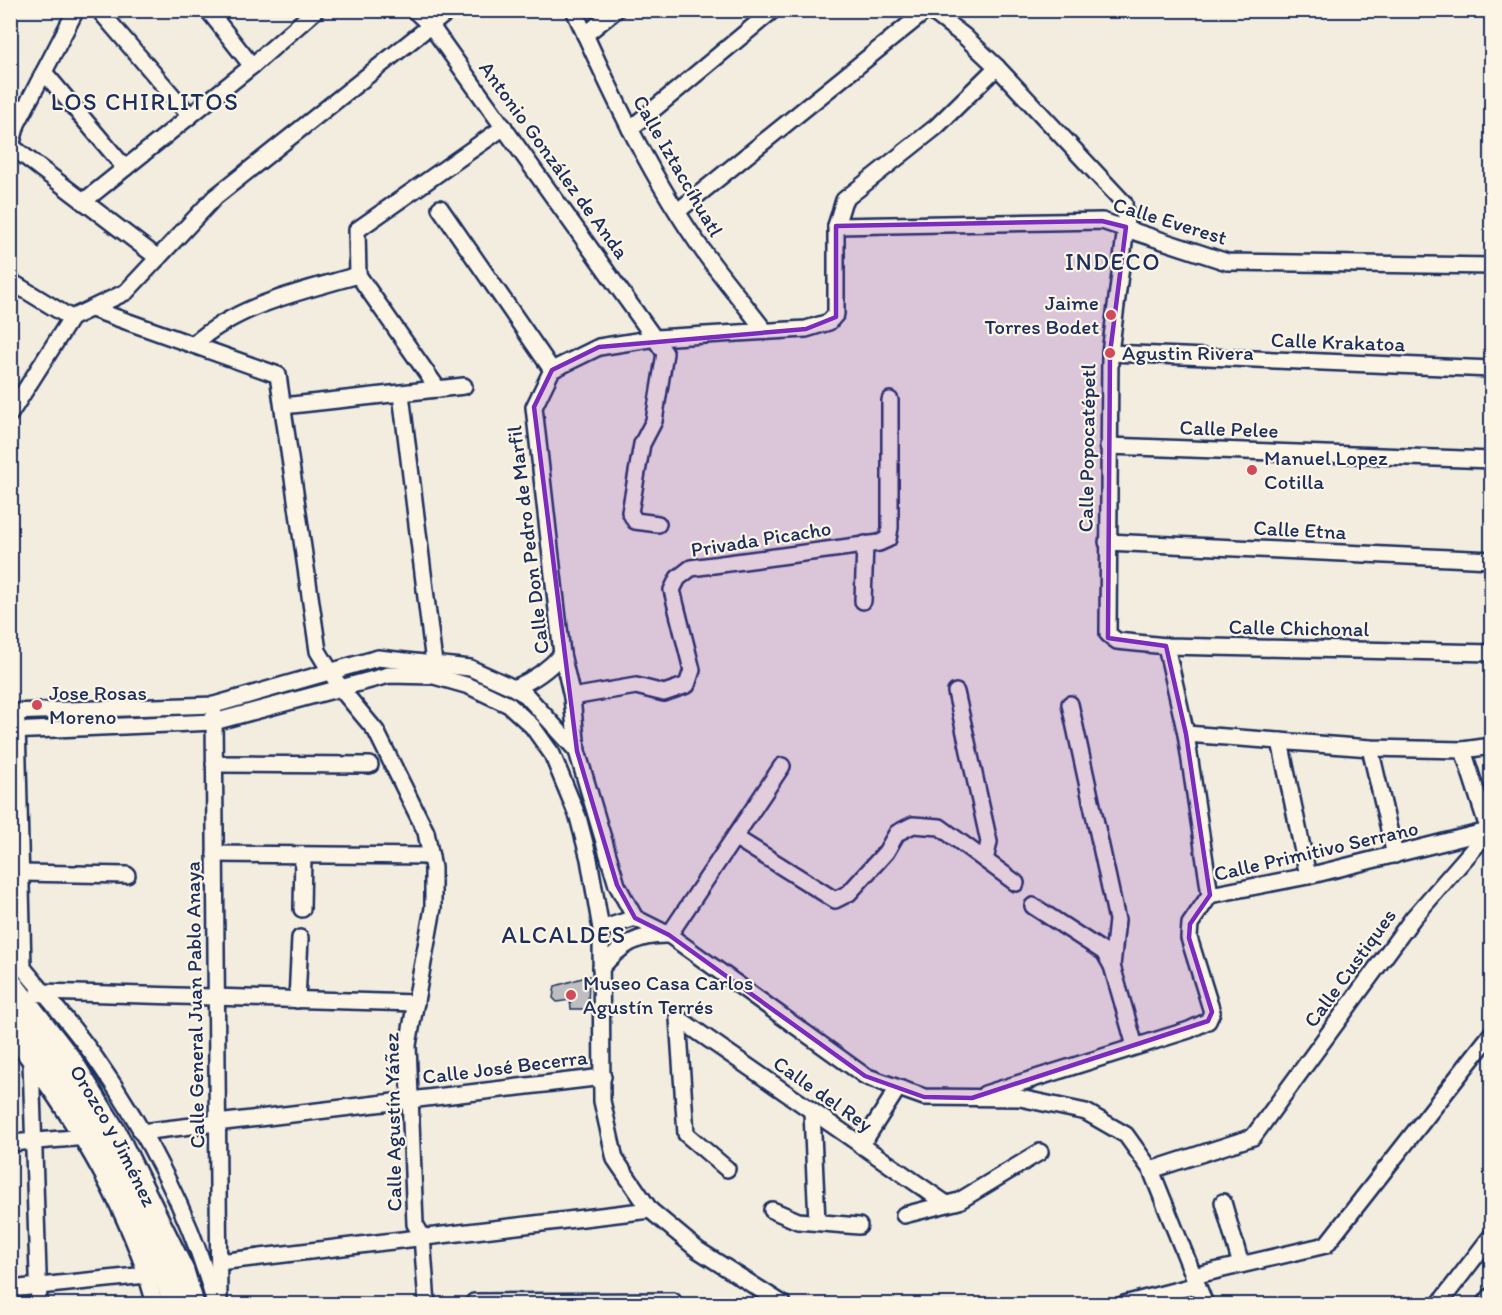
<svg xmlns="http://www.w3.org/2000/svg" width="1502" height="1315" font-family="Itim,sans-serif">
<rect width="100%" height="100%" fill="#f3ede0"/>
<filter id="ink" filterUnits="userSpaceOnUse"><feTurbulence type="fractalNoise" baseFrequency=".0167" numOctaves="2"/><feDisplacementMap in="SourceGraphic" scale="12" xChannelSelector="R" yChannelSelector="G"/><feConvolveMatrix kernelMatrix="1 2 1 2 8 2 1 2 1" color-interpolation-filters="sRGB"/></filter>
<g filter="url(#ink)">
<polygon fill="#bebec0" stroke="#1b2f5e" stroke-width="1.5" points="589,976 588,1009 571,1009 570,1000 557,1002 553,998 555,986"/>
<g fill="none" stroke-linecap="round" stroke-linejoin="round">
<g stroke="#1b2f5e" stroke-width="20">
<g id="minor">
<polyline points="76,10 17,124 11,146 158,258"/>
<polyline points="99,10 190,116"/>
<polyline points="208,10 252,66"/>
<polyline points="414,10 431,26 665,353 654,421 642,444 630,512 635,521 658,524"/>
<path d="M574 10C612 95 652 180 706 255 725 281 746 306 765 331"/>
<polyline points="930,10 964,36 997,67 1124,203 1126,227 1110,353 1108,634 1117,641 1166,646 1492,653"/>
<polyline points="585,35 616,10"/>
<polyline points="997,67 936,127 844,200 836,226 836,314 829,322 806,329 656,338 599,347 552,370 534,407 562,654 572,697 577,751 617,885 635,918 669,935 865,1076 924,1097 1020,1098 1086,1112 1126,1135 1151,1170 1205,1304"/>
<polyline points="44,72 125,168"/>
<polyline points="630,129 773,10"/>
<polyline points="83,202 252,66 316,10"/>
<polyline points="440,208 552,370"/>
<polyline points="678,211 927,10"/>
<polyline points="836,226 1102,221 1227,262 1492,266"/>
<polyline points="358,275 357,230 504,127"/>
<polyline points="358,275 438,389"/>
<polyline points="10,281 71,318"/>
<polyline points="92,309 278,375 318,651 341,689 376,731 426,832 433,868 433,908 408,1045 415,1224 422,1236 427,1304"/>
<path d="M193 345C239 304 300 292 358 275"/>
<polyline points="1110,353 1492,369"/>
<polyline points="401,394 435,671"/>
<polyline points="283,406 464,386"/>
<polyline points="10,414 71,318 126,292 215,197 450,10"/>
<polyline points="1108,446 1492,460"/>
<polyline points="1107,542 1492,560"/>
<polyline points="863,601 865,544"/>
<polyline points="1166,646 1186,734 1210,895"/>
<path d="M514 688C534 680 548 670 562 654"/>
<polyline points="956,692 989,842 985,860"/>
<polyline points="572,697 636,686 664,693 687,685 692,670 672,590 678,578 691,568 879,543 888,539 890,528 890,400"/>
<polyline points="1070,704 1117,920 1112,966"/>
<polyline points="10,712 214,705 378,658 470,668 514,688 526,695 577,751"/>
<polyline points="214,714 219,1304"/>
<polyline points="17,722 23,968"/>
<polyline points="10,731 214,722 389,675 434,676 469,686 509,705 532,726 552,754 578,817 589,859 601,929 602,1101 615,1159 650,1210 698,1250 783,1304"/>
<polyline points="1186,734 1370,748 1463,750 1492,746"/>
<polyline points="1280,741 1308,876"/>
<polyline points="1370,748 1395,855"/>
<polyline points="1463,750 1489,831"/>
<polyline points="214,764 370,765"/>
<polyline points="736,838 835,900 849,893 886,852 897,833 913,825 940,827 1016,883"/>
<polyline points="215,854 431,856"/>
<polyline points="21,873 127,875"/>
<polyline points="1033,906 1104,952 1112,966 1135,1046"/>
<polyline points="302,909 303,855"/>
<polyline points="601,929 635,918"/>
<polyline points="669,935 782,766"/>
<path d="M10 952C39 988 70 1022 96 1059 146 1130 193 1220 215 1304"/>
<path d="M601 968C621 945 636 935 666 935"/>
<polyline points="38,994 42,992 416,1003"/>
<polyline points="297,1000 300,938"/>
<polyline points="678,1018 945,1203"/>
<polyline points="678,1018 686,1134 727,1169"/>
<path d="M10 1034C72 1114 129 1206 155 1304"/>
<polyline points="31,1061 39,1304"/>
<polyline points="985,1094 1189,1030 1208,1021 1212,1012 1189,938 1190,924 1210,895 1308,876 1492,830"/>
<polyline points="812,1112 817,1222"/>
<polyline points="141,1132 603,1077"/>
<polyline points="10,1143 88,1137"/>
<polyline points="861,1146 898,1088"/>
<polyline points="1151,1170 1253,1137 1413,918 1489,831"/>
<polyline points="1223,1202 1241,1265"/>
<polyline points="772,1210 798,1221 859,1226"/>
<polyline points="904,1215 959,1201 1040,1152"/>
<polyline points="219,1262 650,1210"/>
<polyline points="1193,1276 1326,1245 1492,1033"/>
<polyline points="10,1289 156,1274"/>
<polyline points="474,1304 474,1302 673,1301 673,1304"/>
<polyline points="1124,1304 1197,1285"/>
<polyline points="1439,1304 1492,1235"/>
<polyline points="1485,1304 1492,1295"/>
</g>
</g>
<g stroke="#1b2f5e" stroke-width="26">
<g id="highway">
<path id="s1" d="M10 982 72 1062 115 1132 183 1271 193 1304"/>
<path d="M10 1006C76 1087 145 1205 174 1304"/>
</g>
</g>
<use href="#minor" stroke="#fcf5e5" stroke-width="15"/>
<use href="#highway" stroke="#fcf5e5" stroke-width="21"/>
</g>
</g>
<path fill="#7b2cbf" fill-opacity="0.2" stroke="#7b2cbf" stroke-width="4.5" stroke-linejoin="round" d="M1102 221 1126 227 1110 353 1108 638 1166 646 1186 734 1210 895 1190 924 1189 938 1212 1012 1208 1021 972 1098 924 1097 865 1076 669 935 635 918 617 885 577 751 534 407 552 370 599 347 806 329 836 317V226Z"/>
<g fill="#d1495b" stroke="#fcf5e5" stroke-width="2">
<circle cx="1111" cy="315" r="6"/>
<circle cx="1110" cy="353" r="6"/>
<circle cx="1252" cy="470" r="6"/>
<circle cx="37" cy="705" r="6"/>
<circle cx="571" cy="995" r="6"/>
</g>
<g text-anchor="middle" stroke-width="4.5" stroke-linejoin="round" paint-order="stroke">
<g font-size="21" fill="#1b2f5e" stroke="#fcf5e5">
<text transform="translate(554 160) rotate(54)" y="7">Antonio González de Anda</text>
<text transform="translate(678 166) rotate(60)" y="7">Calle Iztaccíhuatl</text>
<text transform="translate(1170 221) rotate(17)" y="7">Calle Everest</text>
<text transform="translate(1338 342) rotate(2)" y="7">Calle Krakatoa</text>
<text transform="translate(1229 429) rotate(2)" y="7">Calle Pelee</text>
<text transform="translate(1087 448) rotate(-89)" y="7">Calle Popocatépetl</text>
<text transform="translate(1300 530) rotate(3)" y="7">Calle Etna</text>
<text transform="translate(761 539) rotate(-9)" y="7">Privada Picacho</text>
<text transform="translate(528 540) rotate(-97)" y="7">Calle Don Pedro de Marfil</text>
<text transform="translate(1299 628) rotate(1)" y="7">Calle Chichonal</text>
<text transform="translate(1316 851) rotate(-13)" y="7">Calle Primitivo Serrano</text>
<text transform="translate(1350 968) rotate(-54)" y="7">Calle Custiques</text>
<text transform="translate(195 1005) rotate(-91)" y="7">Calle General Juan Pablo Anaya</text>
<text transform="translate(505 1067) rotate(-7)" y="7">Calle José Becerra</text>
<text transform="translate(823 1094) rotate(35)" y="7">Calle del Rey</text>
<text transform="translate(393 1122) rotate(-91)" y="7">Calle Agustín Yáñez</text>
<text dy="7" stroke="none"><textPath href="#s1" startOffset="186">Orozco y Jiménez</textPath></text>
</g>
<g font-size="21" fill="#1b2f5e" stroke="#fcf5e5" text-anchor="start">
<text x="1099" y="310" text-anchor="end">Jaime<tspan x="1099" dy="24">Torres Bodet</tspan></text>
<text x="1122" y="360">Agustin Rivera</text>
<text x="1264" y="465">Manuel Lopez<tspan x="1264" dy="24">Cotilla</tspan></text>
<text x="49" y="700">Jose Rosas<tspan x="49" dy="24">Moreno</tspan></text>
<text x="583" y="990">Museo Casa Carlos<tspan x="583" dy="24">Agustín Terrés</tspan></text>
</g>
<g font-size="24" letter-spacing="1.5" fill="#1b2f5e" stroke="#fcf5e5">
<text x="145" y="110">LOS CHIRLITOS</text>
<text x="1113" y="270">INDECO</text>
<text x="564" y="943">ALCALDES</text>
</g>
</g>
<rect width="1502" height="1315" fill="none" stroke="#fcf5e5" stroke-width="36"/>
<rect x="18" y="18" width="1466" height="1279" fill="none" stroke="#1b2f5e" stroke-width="2" filter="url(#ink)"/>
</svg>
